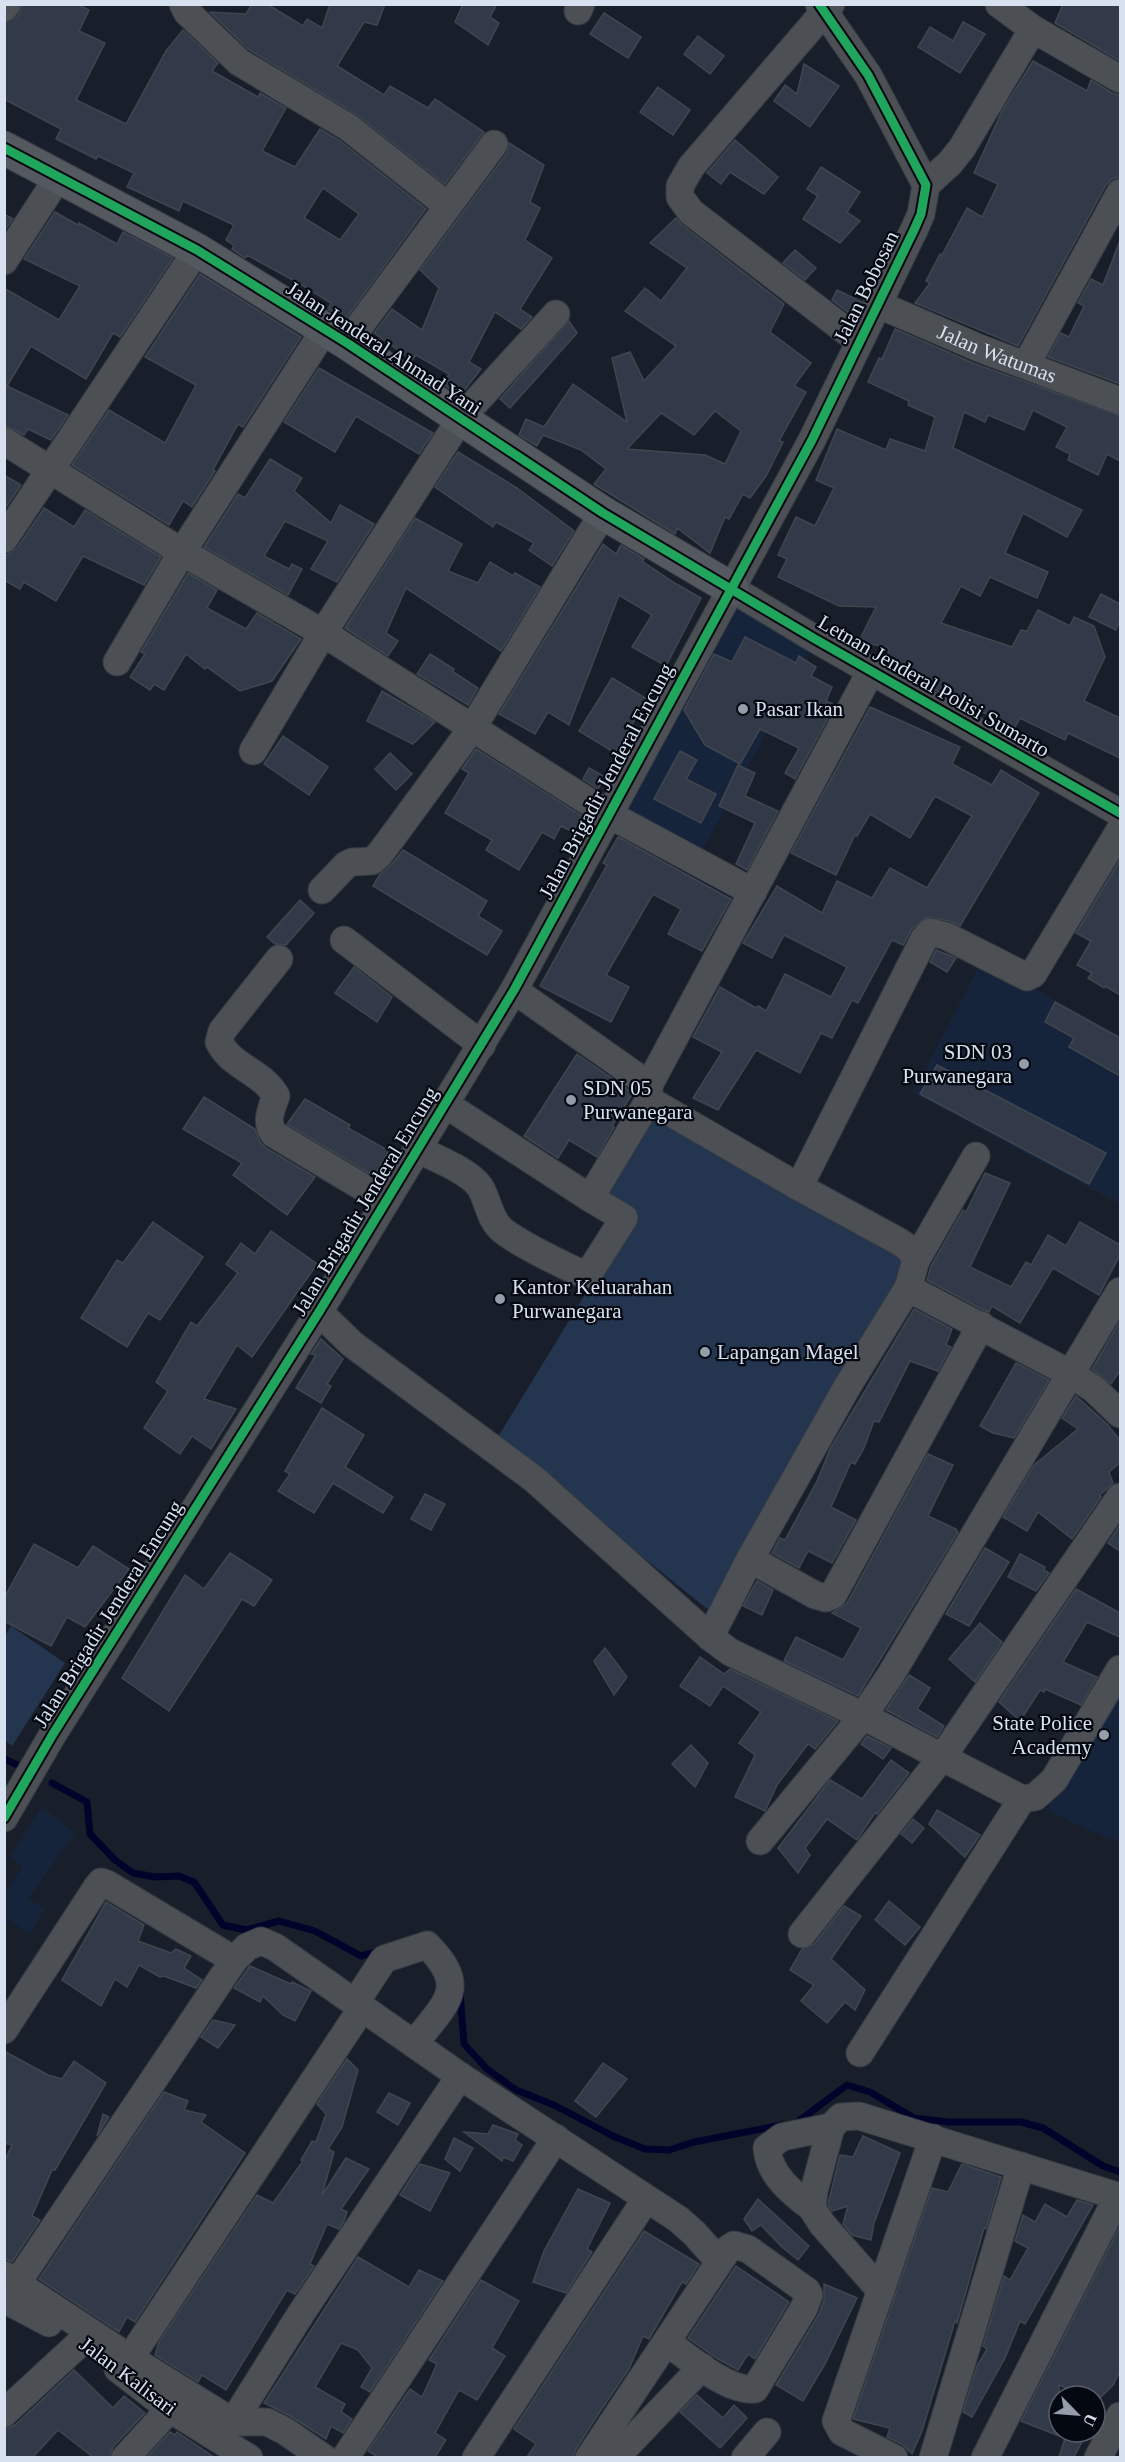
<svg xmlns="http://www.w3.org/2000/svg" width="1125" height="2462" font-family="Georgia,serif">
<rect width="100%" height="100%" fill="#191f2a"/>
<g fill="#15243b">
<polygon points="732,589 815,639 805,663 698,858 608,814"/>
<polygon points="982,960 1120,1035 1120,1204 913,1093"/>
<polygon points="1120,1682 1120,1843 1049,1812 1049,1803 1055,1788"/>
<polygon points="42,1807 75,1833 28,1899 45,1908 30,1934 9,1919 5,1925 5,1893 23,1866 10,1857"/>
</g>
<g fill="#243550">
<polygon points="656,1108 824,1198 909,1264 715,1615 496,1440 632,1218 603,1198"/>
<polygon points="11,1626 65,1663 12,1746 4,1740 5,1636"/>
</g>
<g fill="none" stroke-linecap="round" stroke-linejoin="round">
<g stroke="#02032a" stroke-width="7">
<polyline points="4,1759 20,1766"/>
<polyline points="52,1783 87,1802 90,1834 115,1860 133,1873 155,1877 179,1876 194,1882 223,1925 246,1930 279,1921 315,1931 361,1956 380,1951"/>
<polyline points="460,1993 464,2044 487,2069 516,2090 554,2105 613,2136 645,2149 669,2150 694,2142 782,2125"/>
<polyline points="796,2123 847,2085 870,2092 914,2118 948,2122 1021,2122 1043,2128 1103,2166 1120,2172"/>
</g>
</g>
<g fill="#323a49" stroke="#40464f" stroke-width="1.5" fill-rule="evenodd">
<path d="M23 4H77L89 10 79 31 105 43 76 100 126 124 166 51 183 30 218 63 212 71 258 97 260 93 286 108 262 151 295 167 320 129 339 140 426 209 345 320 328 309 331 303 302 285 247 255 245 258 232 249 234 245 226 240 234 225 183 201 179 211 127 187 134 173 98 156 96 159 56 139 61 129 4 99V23L17 17ZM323 188 359 214 340 240 304 218Z"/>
<polygon points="252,4 267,4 303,26 307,19 322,28 330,4 385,4 377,25 364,22 337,66 384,95 390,86 428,108 435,99 484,132 445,184 356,114 248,49 210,12 246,14"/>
<polygon points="463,4 497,4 490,17 499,23 488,45 455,22"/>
<polygon points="1063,4 1120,4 1120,61 1055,23"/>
<polygon points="604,13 641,37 628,58 590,34"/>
<polygon points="963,22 985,34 960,73 918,47 930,27 953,41"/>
<polygon points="698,36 724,56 710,74 684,54"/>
<polygon points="1033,61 1087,91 1091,80 1112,93 1120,95 1120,177 1112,179 1106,185 1018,346 915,303 930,283 926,281 940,254 942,255 967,208 982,217 998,184 974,173 1002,111"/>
<polygon points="804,64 839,86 810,127 774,101 785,85 797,94"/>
<polygon points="658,87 690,110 673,135 640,112"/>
<polygon points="735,140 778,177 764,194 730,172 721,184 707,173"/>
<polygon points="509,143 544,165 530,202 540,208 525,240 552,258 520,309 532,317 521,329 495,312 469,362 481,369 460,396 443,384 449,374 416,355 412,360 374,333 392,309 422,330 439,288 420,270 507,153"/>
<polygon points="821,167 860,192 847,212 860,221 840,243 803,219 818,196 807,189"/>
<polygon points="55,212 78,225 79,223 117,244 123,232 173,258 120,337 113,333 86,379 31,346 7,386 68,415 51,440 28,429 24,435 4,425 4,288 59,320 80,286 24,259"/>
<polygon points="4,214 13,219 4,231"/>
<path d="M676 218 681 224 784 304 770 332 811 363 794 386 806 392 779 441 783 442 766 476 750 498 743 494 729 519 725 517 710 553 677 528 675 534 594 484 606 469 581 450 543 435 537 446 519 435 526 419 544 427 573 384 627 422 612 358 630 352 644 381 676 346 625 311 645 288 661 301 687 268 650 243ZM715 411 741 431 725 464 705 455 627 449 661 413 694 435Z"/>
<polygon points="1119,243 1120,243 1120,384 1048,357 1061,333 1069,337 1084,306 1078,303 1091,279 1103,285"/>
<polygon points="795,250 816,268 805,280 783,263"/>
<polygon points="200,274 301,337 243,427 238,424 213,470 215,471 192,507 183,501 169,525 72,465 109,410 165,443 196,385 145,357"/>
<polygon points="837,290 862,302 854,317 832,300"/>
<polygon points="569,321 577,333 510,408 500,399"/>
<polygon points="895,329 973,363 1120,416 1120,461 1107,454 1098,475 1068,460 1070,454 1056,447 1067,427 1033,410 1024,430 988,415 985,422 964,412 953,448 1082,510 1067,537 1023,513 1005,553 1048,572 1037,598 990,577 980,596 961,586 941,623 1012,647 1021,630 1027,631 1038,610 1070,626 1074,617 1094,626 1105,657 1084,701 1120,718 1120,758 1068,733 1065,740 1020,718 1015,727 941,693 889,663 888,648 859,641 876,607 839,606 778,577 787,559 778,555 796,517 815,526 834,488 816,480 837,429 886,450 890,439 925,451 935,417 908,405 909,401 868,382 879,358 882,359"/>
<polygon points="319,368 433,433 419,454 356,416 335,452 284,422"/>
<polygon points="458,452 517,488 574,531 552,566 529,550 534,543 496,522 493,527 435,487"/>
<polygon points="270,459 302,478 294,491 331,523 340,505 374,524 337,582 311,569 328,541 285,521 264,556 289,569 292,564 302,569 288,595 204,547 238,494 245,498"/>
<polygon points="4,475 21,485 4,510"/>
<polygon points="44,508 74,527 85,510 161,557 144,585 83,556 56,601 24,582 20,589 4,580 4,557 17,548"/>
<polygon points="415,518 462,544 448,571 478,583 490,562 513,576 515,573 540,587 501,651 406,588 386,633 398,641 388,656 345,628"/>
<polygon points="603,544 616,554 621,545 644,559 642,561 673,582 701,598 666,666 632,647 652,615 619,595 569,725 548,712 535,734 499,714"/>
<polygon points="188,573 217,590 207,608 246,629 257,613 301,639 272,681 240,691 207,667 205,669 186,654 164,690 154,684 150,690 130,677 145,654 141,652"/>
<polygon points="1101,594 1120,604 1120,620 1116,630 1089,617"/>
<polygon points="745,637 796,663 799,656 816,667 811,676 832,687 826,701 835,705 795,779 785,773 799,748 760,729 740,764 705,745 684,710 714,654 732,662"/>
<polygon points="430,654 454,669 453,672 478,688 468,705 417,674"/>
<polygon points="612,678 647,699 615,753 579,731"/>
<polygon points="382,691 435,722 413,744 367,721"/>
<polygon points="870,707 960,747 952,764 992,785 1001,770 1039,793 960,926 950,921 926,917 912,929 903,945 892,940 858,1003 852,1000 832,1038 821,1033 800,1073 756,1050 718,1110 693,1098 722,1052 693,1037 720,987 756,1008 758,1006 766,1011 785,974 831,997 847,967 784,935 772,958 743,943 777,886 822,913 837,881 872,898 890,868 927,888 972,816 935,796 910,838 870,814 857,836 855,835 836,875 791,853"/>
<polygon points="283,736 328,767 309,795 264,764"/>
<polygon points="476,749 582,816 573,832 561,826 554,839 542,832 519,870 486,850 492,840 445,813 469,773 462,769"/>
<polygon points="680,751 697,760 686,779 716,794 701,823 654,799"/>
<polygon points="390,753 412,774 396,790 375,769"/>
<polygon points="738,765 755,773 745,796 778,811 747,870 736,864 755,823 719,806"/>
<polygon points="589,768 605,777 598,789 583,779"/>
<polygon points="618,837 731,899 702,951 668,934 681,909 653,894 606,975 629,987 611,1022 540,986 607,865 603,863"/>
<polygon points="403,850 487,901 478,916 502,931 487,955 373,886 380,874 391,865"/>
<polygon points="1120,860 1120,995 1105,986 1104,988 1088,978 1092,973 1077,965 1091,941 1076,933"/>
<polygon points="300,900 314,913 286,945 275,944 267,937"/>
<polygon points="936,950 956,958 947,972 930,962"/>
<polygon points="354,967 392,997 377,1022 335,993"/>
<polygon points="1055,1002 1120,1038 1120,1076 1069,1047 1074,1038 1045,1022"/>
<polygon points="577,1054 633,1093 612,1126 614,1127 597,1157 569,1140 558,1158 524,1136"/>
<polygon points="937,1065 1106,1153 1089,1184 920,1094"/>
<polygon points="204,1097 255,1129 260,1142 266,1148 315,1177 287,1215 233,1175 242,1163 183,1129"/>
<polygon points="305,1099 350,1125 348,1128 389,1151 374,1176 287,1124"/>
<polygon points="985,1173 1010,1183 970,1267 1011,1287 1026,1262 1031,1265 1048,1235 1066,1246 1080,1222 1120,1245 1120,1255 1099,1295 1053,1268 1020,1323 992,1306 989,1312 983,1310 927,1280 931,1266 963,1210 966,1212"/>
<polygon points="153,1222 203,1257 160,1320 148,1313 127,1347 81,1318 117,1260 123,1263"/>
<polygon points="271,1231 317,1264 252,1357 237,1345 204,1399 236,1409 211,1449 192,1436 180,1454 144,1428 168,1391 156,1382 191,1322 197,1326 238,1273 226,1264 241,1243 255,1254"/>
<polygon points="914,1309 952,1329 946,1345 951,1347 938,1371 910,1361 879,1422 874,1421 864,1448 855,1464 851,1462 831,1507 856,1520 832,1563 808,1551 799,1568 772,1553 780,1538 785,1540 817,1481 830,1449"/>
<polygon points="1120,1321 1120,1371 1111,1384 1092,1369"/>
<polygon points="321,1339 343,1359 327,1384 331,1386 321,1403 296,1388 316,1355 311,1354"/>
<polygon points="1016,1363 1049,1380 1014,1438 993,1433 980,1426"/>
<polygon points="1076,1396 1107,1424 1120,1440 1120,1463 1109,1472 1113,1483 1100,1495 1101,1497 1072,1539 1038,1512 1027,1531 1003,1517 1034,1465 1078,1429 1062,1418"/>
<polygon points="322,1408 364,1435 345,1467 393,1497 383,1513 333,1483 314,1513 278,1491 290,1474 285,1471"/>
<polygon points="928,1454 953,1465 928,1516 956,1529 958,1532 858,1696 784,1661 796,1637 843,1660 861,1628 832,1613 847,1603"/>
<polygon points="425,1494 445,1504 431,1530 411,1519"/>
<polygon points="1120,1525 1120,1551 1108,1543"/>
<polygon points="34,1544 78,1568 93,1546 129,1569 85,1627 67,1617 51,1646 4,1621 4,1598"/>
<polygon points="985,1548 1009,1562 969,1626 946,1614"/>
<polygon points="230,1553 272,1580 254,1606 242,1599 169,1711 122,1678 185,1575 204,1589"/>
<polygon points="1020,1554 1045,1567 1044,1570 1049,1573 1036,1591 1008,1577"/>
<polygon points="757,1581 773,1590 762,1615 743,1606"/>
<polygon points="1076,1589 1120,1613 1120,1637 1087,1622 1063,1662 1097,1677 1081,1705 1045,1689 1044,1692 1040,1690 1020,1721 999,1702"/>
<polygon points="980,1623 1002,1642 975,1682 949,1659"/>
<polygon points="605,1648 627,1677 614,1695 594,1661"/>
<polygon points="700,1657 724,1674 730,1669 838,1721 815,1749 808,1744 777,1785 765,1811 735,1797 755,1755 739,1743 761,1712 723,1686 710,1706 680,1686"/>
<polygon points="909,1675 930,1688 917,1709 944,1726 937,1737 886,1710"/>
<polygon points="867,1736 891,1748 883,1759 861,1744"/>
<polygon points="691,1745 708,1763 695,1787 672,1764"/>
<polygon points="891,1760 909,1773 877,1814 875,1813 857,1840 827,1819 805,1848 810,1855 798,1873 778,1848 830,1780 862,1799"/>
<polygon points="937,1810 980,1835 965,1857 929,1824"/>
<polygon points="913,1819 924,1828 912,1843 901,1834"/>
<polygon points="889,1901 920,1927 905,1945 875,1920"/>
<polygon points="106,1902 144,1925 138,1941 171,1953 176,1949 191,1956 184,1968 202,1980 196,1988 164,1976 160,1977 139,1965 127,1987 115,1979 101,2006 62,1980"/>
<polygon points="844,1906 861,1916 831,1959 865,1990 855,2010 845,2002 827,2023 801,2001 814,1985 790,1970 802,1949 814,1944"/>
<polygon points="250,1966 291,1984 292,1982 311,1991 295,2021 283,2015 263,1996 260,2002 234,1988"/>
<polygon points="213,2020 235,2025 218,2048 201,2037"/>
<polygon points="4,2051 48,2075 62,2079 74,2061 106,2083 55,2170 52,2170 32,2216 40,2220 12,2262 4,2258 4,2162 12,2145 4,2143"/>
<polygon points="347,2059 358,2070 342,2127 328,2149 334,2152 322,2195 346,2158 369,2169 341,2209 347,2212 344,2221 339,2229 327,2224 310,2264 314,2266 295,2294 287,2290 226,2390 202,2375 198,2382 155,2355 159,2342 257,2195 273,2203 303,2161 301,2160 312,2141 316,2142 326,2114 317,2104"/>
<polygon points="603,2063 627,2079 596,2117 575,2101"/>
<polygon points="164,2092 188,2101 184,2110 206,2115 201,2122 245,2153 135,2322 127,2317 119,2332 39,2279"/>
<polygon points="389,2093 410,2103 398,2125 377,2112"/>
<polygon points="103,2114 109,2117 97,2136"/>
<polygon points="493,2125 518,2134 515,2140 522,2145 513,2161 503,2157 502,2161 464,2132 488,2134"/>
<polygon points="863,2136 900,2153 874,2223 871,2240 852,2235 843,2224 848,2206 832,2211 828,2204 840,2155 853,2157"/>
<polygon points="454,2138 473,2148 460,2171 445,2159"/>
<polygon points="420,2164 450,2173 430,2211 400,2195"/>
<polygon points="962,2164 1001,2177 986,2229 984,2228 957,2323 955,2321 922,2431 912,2454 902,2444 887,2437 890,2428 853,2419 932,2188 948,2192"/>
<polygon points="578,2189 610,2203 587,2249 592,2252 566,2293 533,2282 544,2251"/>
<polygon points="758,2199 809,2246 798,2260 782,2247 761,2225 752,2231 744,2219"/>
<polygon points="1077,2200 1093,2205 1025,2324 1020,2321 1005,2358 972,2417 963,2412 977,2366 987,2349 983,2346 1004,2276 1010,2280 1028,2248 1015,2241 1023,2215 1035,2222 1045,2204 1067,2217"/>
<polygon points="1120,2226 1120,2371 1113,2385 1097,2401 1095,2396 1086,2396 1059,2385 1059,2436 1021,2421"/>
<polygon points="644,2231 699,2264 686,2284 682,2282 649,2339 643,2336 629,2369 597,2416 576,2449 573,2457 527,2457 536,2444 514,2429"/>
<polygon points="358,2257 409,2287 419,2270 443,2281 370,2392 361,2387 372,2368 358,2350 341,2343 315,2387 345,2404 341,2412 352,2419 343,2433 331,2426 326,2439 292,2417 264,2403"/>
<polygon points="736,2266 789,2302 755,2359 748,2354 738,2370 718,2359 688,2338"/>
<polygon points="481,2280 519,2301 492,2348 505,2356 477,2400 459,2390 435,2433 446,2440 435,2457 378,2457 368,2451 410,2389 422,2397 437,2364 429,2360"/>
<polygon points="824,2284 857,2298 825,2364 803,2401 776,2385 819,2314 824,2300"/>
<polygon points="74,2370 113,2408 124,2396 145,2413 113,2447 110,2457 93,2457 58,2430 33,2457 4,2457 4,2429 15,2425"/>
<polygon points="697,2395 723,2418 734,2405 747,2418 720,2448 680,2412"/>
<polygon points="170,2432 175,2435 177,2432 214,2457 147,2457"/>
<polygon points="1067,2432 1087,2432 1074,2457 1059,2457"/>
</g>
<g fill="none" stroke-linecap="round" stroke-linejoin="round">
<g stroke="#353b44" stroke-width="29">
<g id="minor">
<polyline points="183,4 187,12 239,62 348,127 448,206"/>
<polyline points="831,4 691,167 680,186 680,197 691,212 859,341"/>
<polyline points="999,4 1033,29 1120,79"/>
<polyline points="4,8 7,4"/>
<polyline points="578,11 581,4"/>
<polyline points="926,185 950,163 962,148 1033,29"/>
<polyline points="4,261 59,176"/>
<path id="s1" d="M877 304 979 348 1120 401"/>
<polyline points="347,343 494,144"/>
<polyline points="1026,365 1120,193"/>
<polyline points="4,441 182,552 323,633 608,814 753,892"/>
<polyline points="4,539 197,250"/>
<polyline points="732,589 815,639 1120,813"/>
<polyline points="117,662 182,552 325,329"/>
<polyline points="253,751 323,633 461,418 556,314"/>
<polyline points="322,890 346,865 352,862 372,861 379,855 402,824 473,727 603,513"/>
<polyline points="344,940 482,1045"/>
<path d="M279 959 222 1031 219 1042C231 1067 263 1072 276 1096 271 1110 265 1122 274 1134L386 1201"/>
<polyline points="514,990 649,1085 649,1100 799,1187 898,1241 910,1249 916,1260 908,1288 847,1387 750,1559 710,1637"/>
<polyline points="649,1085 871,671"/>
<polyline points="445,1104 590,1198 649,1100"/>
<path d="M417 1149C435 1158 469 1171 480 1187 488 1200 489 1217 500 1228 513 1241 567 1267 585 1275L589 1273 624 1218 590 1198"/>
<polyline points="799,1187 924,939 930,932 946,936 1027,977 1033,974 1120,830"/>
<polyline points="916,1260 976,1156"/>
<polyline points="908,1288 1071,1374 1094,1389 1120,1414"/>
<polyline points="319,1312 352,1344 534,1479 710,1637 730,1652 863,1716 1022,1799 1035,1797 1054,1780 1120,1669"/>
<polyline points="750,1559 815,1595 826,1598 833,1595 981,1325"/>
<polyline points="4,1818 53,1734 319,1312 514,990 812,440 914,230 921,214 926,185 868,75 819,4"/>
<polyline points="760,1841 863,1716 890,1676 1120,1291"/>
<polyline points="802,1934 943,1756 1120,1497"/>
<path d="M355 2003 384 1959 427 1945C471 1989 444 2004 414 2044"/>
<polyline points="4,2030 97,1887 101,1882 107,1884 234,1960 247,1947 261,1941 275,1947 460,2076 678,2219 694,2233 719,2261"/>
<polyline points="860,2053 1022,1799"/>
<path d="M812 2208C792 2193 769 2175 767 2148L782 2137 831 2127"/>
<polyline points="4,2275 130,2358 233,2422 267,2422 285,2431 324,2458"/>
<polyline points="17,2283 234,1960"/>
<polyline points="881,2291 822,2224 812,2208 814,2191 831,2127 841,2117 859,2116 1120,2197"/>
<polyline points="4,2299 49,2323"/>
<polyline points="130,2358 362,2008"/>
<polyline points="118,2369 170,2409 249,2458"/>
<polyline points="4,2413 82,2341"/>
<polyline points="233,2422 302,2312 460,2076"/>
<polyline points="125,2458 170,2409"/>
<polyline points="345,2458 556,2138"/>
<polyline points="476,2458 646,2199"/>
<path d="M589 2458 728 2249 734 2245 748 2249 807 2291 809 2295 804 2308 755 2389C728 2392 689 2358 667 2342"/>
<polyline points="615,2458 702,2367"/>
<polyline points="745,2458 767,2432"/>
<polyline points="894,2458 842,2432 836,2421 933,2138"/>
<polyline points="933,2458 1021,2166"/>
<polyline points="985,2458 1118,2196"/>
<polyline points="1098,2458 1120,2416"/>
</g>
</g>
<g stroke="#353b44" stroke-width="35">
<polyline id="major" points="4,148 197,250 347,343 603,513 732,589"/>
</g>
<use href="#minor" stroke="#4c4f53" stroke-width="27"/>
<use href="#major" stroke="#54585f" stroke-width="33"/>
<g stroke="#040810" stroke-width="13">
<g id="cycleway">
<polyline points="4,148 197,250 347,343 603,513 815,639 1120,813"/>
<polyline points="4,1818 53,1734 319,1312 514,990 812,440 914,230 921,214 926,185 868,75 819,4"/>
</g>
</g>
<use href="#cycleway" stroke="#20a55d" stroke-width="9"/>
</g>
<g fill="#959daa" stroke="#040810" stroke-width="2">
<circle cx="743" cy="709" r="6"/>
<circle cx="1024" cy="1064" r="6"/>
<circle cx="571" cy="1100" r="6"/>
<circle cx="500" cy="1299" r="6"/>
<circle cx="705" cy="1352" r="6"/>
<circle cx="1104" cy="1735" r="6"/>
</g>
<g text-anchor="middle" stroke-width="4.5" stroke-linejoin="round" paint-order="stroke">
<g font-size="21" fill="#d8e1ef" stroke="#040810">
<text transform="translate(866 287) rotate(-64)" y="7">Jalan Bobosan</text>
<text transform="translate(384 348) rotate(33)" y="7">Jalan Jenderal Ahmad Yani</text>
<text dy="7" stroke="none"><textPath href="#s1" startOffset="130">Jalan Watumas</textPath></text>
<text transform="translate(934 686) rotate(30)" y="7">Letnan Jenderal Polisi Sumarto</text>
<text transform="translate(606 781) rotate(-62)" y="7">Jalan Brigadir Jenderal Encung</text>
<text transform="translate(365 1201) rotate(-59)" y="7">Jalan Brigadir Jenderal Encung</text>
<text transform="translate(108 1614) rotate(-58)" y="7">Jalan Brigadir Jenderal Encung</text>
<text transform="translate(128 2376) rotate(37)" y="7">Jalan Kalisari</text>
</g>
<g font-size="21" fill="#d8e1ef" stroke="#040810" text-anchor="start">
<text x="755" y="716">Pasar Ikan</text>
<text x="1012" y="1059" text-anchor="end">SDN 03<tspan x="1012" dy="24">Purwanegara</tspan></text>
<text x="583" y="1095">SDN 05<tspan x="583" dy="24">Purwanegara</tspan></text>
<text x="512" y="1294">Kantor Keluarahan<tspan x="512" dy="24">Purwanegara</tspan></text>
<text x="717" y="1359">Lapangan Magel</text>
<text x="1092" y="1730" text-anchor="end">State Police<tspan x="1092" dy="24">Academy</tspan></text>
</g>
</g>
<rect width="1125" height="2462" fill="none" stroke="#d8e1ef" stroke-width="12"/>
<g transform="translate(1077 2414) rotate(115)"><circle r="28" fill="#040810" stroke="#595f69" stroke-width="1.5"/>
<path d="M0-4.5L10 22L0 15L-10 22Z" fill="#959daa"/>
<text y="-9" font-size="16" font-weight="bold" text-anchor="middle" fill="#d8e1ef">U</text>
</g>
</svg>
